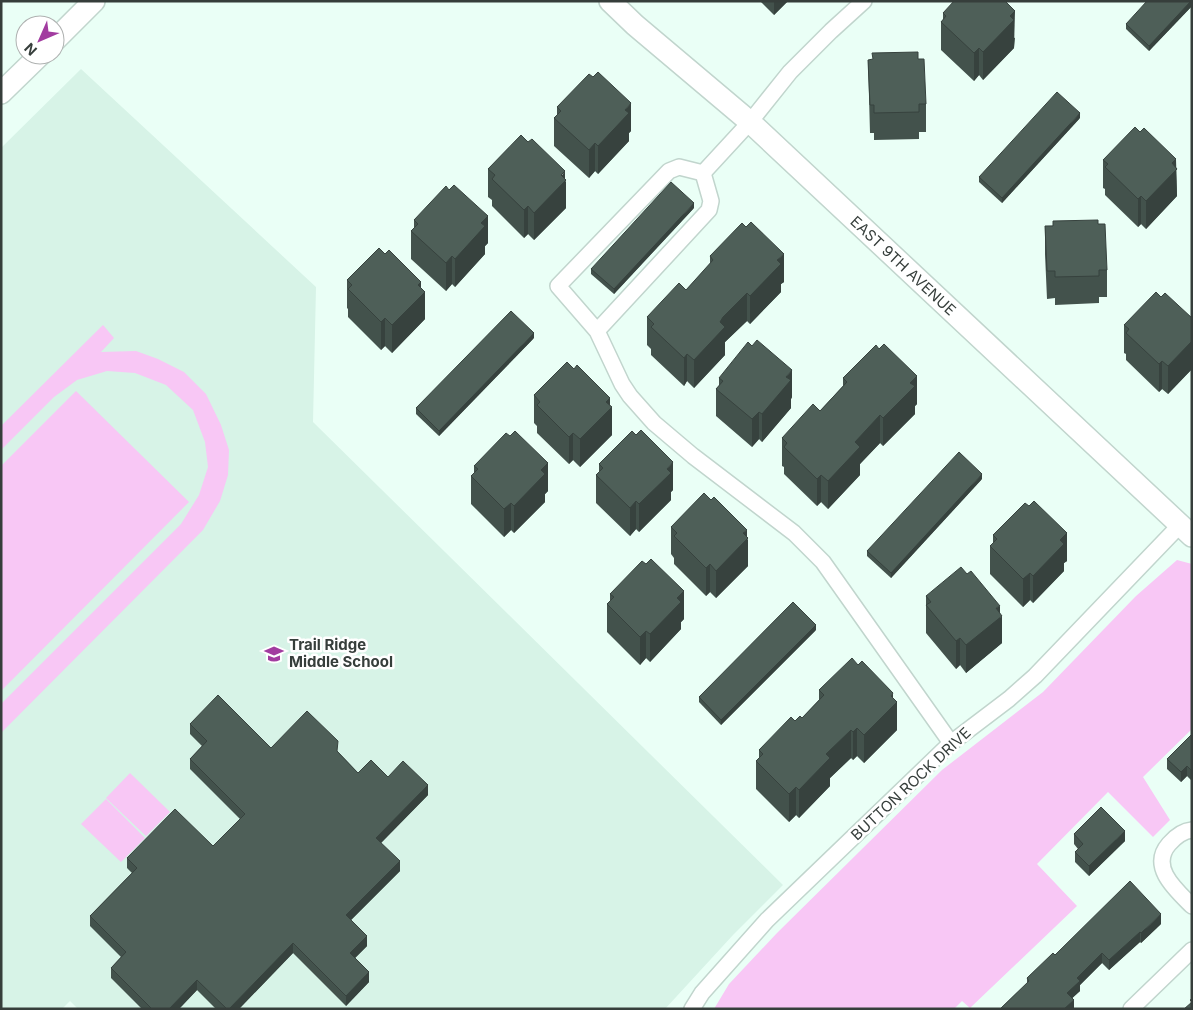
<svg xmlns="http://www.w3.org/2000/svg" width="1193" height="1010" font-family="Inter,sans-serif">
<rect width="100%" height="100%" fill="#eafff6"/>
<polygon fill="#d7f3e7" points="81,69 316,287 313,422 783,885 733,935 665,1009 78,1009 70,1001 62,1009 1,1009 1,148"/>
<g fill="#f8c7f5">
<polygon points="103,325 114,338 101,352 136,351 158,359 184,372 206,394 221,425 229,450 228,475 220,501 203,530 1,733 1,704 181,524 199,495 208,467 205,442 193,410 166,385 135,373 107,371 77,380 54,397 1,450 1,426"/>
<polygon points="76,391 189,502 1,691 1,466"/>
<polygon points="1177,560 1192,564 1192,729 1143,777 1170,820 1153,837 1108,792 1037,864 1077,906 970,1008 962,1001 954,1009 714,1009 729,984 777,933 942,770 1043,692 1136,596"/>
<polygon points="130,773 170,812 146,836 106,798"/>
<polygon points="106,799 145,838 121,862 81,824"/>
</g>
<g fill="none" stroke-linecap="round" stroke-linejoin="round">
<g stroke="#c1d5cd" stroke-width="18">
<g id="street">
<polyline points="703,173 750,122 790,72 831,31 864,1"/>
<polyline points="597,331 709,210 711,201 703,173 679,167 669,171 558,286 597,331 622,384 630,396 654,423 693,456 794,533 823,562 951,743"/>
<path d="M1192 830C1182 831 1175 837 1169 844 1149 867 1176 890 1192 906"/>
<polyline points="692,1009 702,993 767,920 951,743 1009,699 1035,676 1180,525"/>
<polyline points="1131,1009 1192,950"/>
</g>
</g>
<g stroke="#c1d5cd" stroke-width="24">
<g id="secondary">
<polyline points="610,1 635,25 750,122 1192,536"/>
<polyline points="55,40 94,1"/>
<polyline points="1,93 40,55"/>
</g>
</g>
<use href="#street" stroke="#fff" stroke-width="15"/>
<use href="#secondary" stroke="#fff" stroke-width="21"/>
</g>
<g fill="#43524c">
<polygon points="760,1 788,1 774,15"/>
<polygon points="1192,1 1192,6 1149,51 1126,29 1126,24"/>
<polygon points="943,13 1015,38 1014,48 983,80 979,75 974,81 941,50 941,22 943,20"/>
<polygon points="918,59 926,104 926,132 919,132 919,139 874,140 874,133 870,133 868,60"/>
<polygon points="557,107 631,131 629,133 629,141 598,174 595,171 589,178 554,146 554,118 557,115"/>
<polygon points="1080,118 1002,203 979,182 979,177"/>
<polygon points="1103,160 1176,168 1177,196 1146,229 1141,224 1138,227 1105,195 1105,189 1103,188"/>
<polygon points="488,169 565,179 566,208 534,240 528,234 524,238 492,206 492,200 488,197"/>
<polygon points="694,208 614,294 591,274 591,269"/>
<polygon points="414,220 488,243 485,246 485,254 455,287 452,284 446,291 411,259 411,231 414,228"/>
<polygon points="1098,224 1107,270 1107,297 1099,297 1099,303 1055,305 1055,298 1047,299 1045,254 1045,226"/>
<polygon points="710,256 784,282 781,284 781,292 750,324 747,321 725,342 725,355 694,388 687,381 684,386 651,355 651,349 647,345 647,317 686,290 710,264"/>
<polygon points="347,280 421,288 425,319 392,353 385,346 381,350 348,317 348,309 347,308"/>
<polygon points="1161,297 1192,318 1192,369 1168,394 1162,389 1159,392 1126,360 1126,354 1124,353 1124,325"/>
<polygon points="534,338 439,436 416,414 416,408"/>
<polygon points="719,378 792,397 791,399 791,408 762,442 759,439 752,447 716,416 716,389 719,386"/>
<polygon points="843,378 917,404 915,406 915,414 883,446 880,443 860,464 860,475 828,509 821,502 817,506 784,474 784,467 782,466 782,438 820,411 843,386"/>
<polygon points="534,395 610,406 612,435 580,467 573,460 569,464 537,433 537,426 534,423"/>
<polygon points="599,464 673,490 671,492 671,500 639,532 636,529 630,536 596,503 596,475 599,472"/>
<polygon points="474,466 548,491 545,494 545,502 514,533 511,530 504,537 471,504 471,476 474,473"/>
<polygon points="982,479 891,578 867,556 867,551"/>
<polygon points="671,527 747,537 748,566 716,598 710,592 706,596 674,564 674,558 671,554"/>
<polygon points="993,535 1067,561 1064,563 1064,571 1033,603 1030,600 1023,607 990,574 990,546 993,543"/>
<polygon points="610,594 684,619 681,622 681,629 650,662 646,658 640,665 607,632 607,604 610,601"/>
<polygon points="926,596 1000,612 1002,643 966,673 960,665 956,669 926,633"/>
<polygon points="816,630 721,725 699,702 699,697"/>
<polygon points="819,690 893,699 897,730 864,763 857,756 853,760 851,758 830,778 830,786 799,818 796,815 789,822 756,789 756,761 759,758 759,750 795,721 802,718 819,700"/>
<polygon points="190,724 271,748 338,752 358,773 388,777 428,795 381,843 400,871 351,920 367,946 355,958 369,982 346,1006 293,953 239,1009 216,1009 197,990 179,1009 142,1009 111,978 111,968 121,957 90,926 90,916 132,873 127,868 127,858 213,846 240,819 190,769 190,759 202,746 190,734"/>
<polygon points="1192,734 1192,781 1187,776 1181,782 1167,769 1167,759"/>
<polygon points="1074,834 1125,841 1089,876 1075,862 1075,852 1078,849 1074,844"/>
<polygon points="1161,924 1141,943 1140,942 1109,970 1102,963 1080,985 1080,991 1072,998 1074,1009 1000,1009 1027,984 1027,978 1055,955"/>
</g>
<g fill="#37423e">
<polygon points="774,1 788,1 774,15"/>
<polygon points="1191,1 1192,1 1192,6 1149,51 1149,46"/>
<polygon points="1015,11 1014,48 983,80 983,52 1010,16"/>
<polygon points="979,48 979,75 974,81 974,53"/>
<polygon points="631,103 631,131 629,133 629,141 598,174 598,146 625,110"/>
<polygon points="1080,113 1080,118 1002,203 1002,198"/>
<polygon points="595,143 595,171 589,178 589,150"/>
<polygon points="1176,159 1177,196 1146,229 1146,201 1172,163"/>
<polygon points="565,171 565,182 566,180 566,208 534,240 534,213"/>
<polygon points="1141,196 1141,224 1138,227 1138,199"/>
<polygon points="694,203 694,208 614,294 614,289"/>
<polygon points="528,206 528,234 524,238 524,210"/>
<polygon points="488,216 488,243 485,246 485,254 455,287 455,259 481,223"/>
<polygon points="784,254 784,282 781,284 781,292 750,324 750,296 777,260"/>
<polygon points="452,256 452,284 446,291 446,263"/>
<polygon points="421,282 421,295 425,292 425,319 392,353 392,325 418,285"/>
<polygon points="747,293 747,321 725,342 725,355 694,388 694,360 723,317"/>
<polygon points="385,318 385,346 381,350 381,322"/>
<polygon points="534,333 534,338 439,436 439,431"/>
<polygon points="1192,341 1192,369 1168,394 1168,366"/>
<polygon points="687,354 687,381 684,386 684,358"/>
<polygon points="1162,361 1162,389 1159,392 1159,364"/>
<polygon points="792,370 792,397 791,399 791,408 762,442 762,414 786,377"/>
<polygon points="917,376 917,404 915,406 915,414 883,446 883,418 910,383"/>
<polygon points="610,398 610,409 612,407 612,435 580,467 580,439 606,402"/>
<polygon points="759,412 759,439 752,447 752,419"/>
<polygon points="880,415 880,443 860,464 860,475 828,509 828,481 855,442"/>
<polygon points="573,433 573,460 569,464 569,437"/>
<polygon points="673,462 673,490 671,492 671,500 639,532 639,504 667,469"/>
<polygon points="548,463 548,491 545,494 545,502 514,533 514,506 541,470"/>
<polygon points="982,474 982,479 891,578 891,573"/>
<polygon points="821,475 821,502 817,506 817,479"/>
<polygon points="636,501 636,529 630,536 630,508"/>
<polygon points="511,503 511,530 504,537 504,509"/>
<polygon points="747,530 747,540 748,538 748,566 716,598 716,571 743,533"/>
<polygon points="1067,533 1067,561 1064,563 1064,571 1033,603 1033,576 1060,540"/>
<polygon points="710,564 710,592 706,596 706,568"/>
<polygon points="1030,573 1030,600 1023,607 1023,579"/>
<polygon points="684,591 684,619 681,622 681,629 650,662 650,634 677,598"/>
<polygon points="1000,606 1000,618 1002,616 1002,643 966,673 966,645 996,608"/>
<polygon points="816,625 816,630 721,725 721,720"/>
<polygon points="646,631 646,658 640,665 640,637"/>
<polygon points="960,638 960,665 956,669 956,641"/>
<polygon points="893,693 893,706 897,702 897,730 864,763 864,735 891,696"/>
<polygon points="857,728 857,756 853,760 853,732"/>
<polygon points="851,730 851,758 830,778 830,786 799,818 799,790 826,754"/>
<polygon points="1187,766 1187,776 1181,782 1181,772"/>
<polygon points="428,785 428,795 376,848 376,838"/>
<polygon points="796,787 796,815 789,822 789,794"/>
<polygon points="1125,831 1125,841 1089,876 1089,866"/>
<polygon points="400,861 400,871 346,925 346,915"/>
<polygon points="1161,914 1161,924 1141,943 1141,933"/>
<polygon points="1140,932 1140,942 1109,970 1109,960"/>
<polygon points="367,936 367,946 350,963 350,953"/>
<polygon points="293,943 293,953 239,1009 229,1009"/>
<polygon points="1102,953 1102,963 1080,985 1080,991 1067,1003 1067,993 1077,978"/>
<polygon points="369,972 369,982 346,1006 346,996"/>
<polygon points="197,980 197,990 179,1009 169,1009"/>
<polygon points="1074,1000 1074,1009 1064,1009"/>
</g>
<g fill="#4e5f58" stroke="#37423e">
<polygon points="954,1 1005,1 1015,11 1010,16 1014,20 983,52 979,48 974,53 941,22 946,16 943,13"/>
<polygon points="1147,1 1191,1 1149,46 1126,24"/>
<polygon points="918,52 918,59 924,59 926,104 919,104 919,112 874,113 874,105 870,105 868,60 873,59 872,53"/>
<polygon points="598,72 631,103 625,110 629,113 598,146 595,143 589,150 554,118 561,111 557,107 589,74 593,77"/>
<polygon points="1057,92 1080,113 1002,198 979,177"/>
<polygon points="1135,127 1140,132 1144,128 1176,159 1172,163 1177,169 1146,201 1141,196 1138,199 1105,167 1108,164 1103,160"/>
<polygon points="521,135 528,142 532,139 565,171 561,175 566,180 534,213 528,206 524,210 492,179 495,175 488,169"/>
<polygon points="671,182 694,203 614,289 591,269"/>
<polygon points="454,185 488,216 481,223 485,226 455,259 452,256 446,263 411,231 418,224 414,220 446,186 449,190"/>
<polygon points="1098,220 1098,224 1105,224 1107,270 1099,270 1099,276 1055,277 1055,271 1047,271 1045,226 1053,226 1053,221"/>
<polygon points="751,222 784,254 777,260 781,264 750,296 747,293 723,317 720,322 725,327 694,360 687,354 684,358 651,327 654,324 647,317 679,283 686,290 713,260 710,256 742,223 746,227"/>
<polygon points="379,248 385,254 389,250 421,282 418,285 425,292 392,325 385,318 381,322 348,289 352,285 347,280"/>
<polygon points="1156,292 1161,297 1165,293 1192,318 1192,341 1168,366 1162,361 1159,364 1126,333 1129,329 1124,325"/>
<polygon points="511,311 534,333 439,431 416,408"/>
<polygon points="757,340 792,370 786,377 791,380 762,414 759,412 752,419 716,389 723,381 719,378 748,342 752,346"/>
<polygon points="884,344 917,376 910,383 915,386 883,418 880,415 855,442 860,447 828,481 821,475 817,479 784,447 787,443 782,438 813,404 820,411 847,382 843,378 876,345 879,349"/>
<polygon points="567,362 574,369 577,365 610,398 606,402 612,407 580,439 573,433 569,437 537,405 540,402 534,395"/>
<polygon points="641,430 673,462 667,469 671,473 639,504 636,501 630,508 596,475 603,468 599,464 632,431 636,435"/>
<polygon points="515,431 548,463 541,470 545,474 514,506 511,503 504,509 471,476 478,469 474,466 506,433 510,436"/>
<polygon points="959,452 982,474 891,573 867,551"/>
<polygon points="704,493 711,500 714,497 747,530 743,533 748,538 716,571 710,564 706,568 674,536 677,533 671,527"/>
<polygon points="1034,501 1067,533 1060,540 1064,544 1033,576 1030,573 1023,579 990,546 997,539 993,535 1025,503 1029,506"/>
<polygon points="651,559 684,591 677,598 681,602 650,634 646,631 640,637 607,604 614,597 610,594 642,561 646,564"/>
<polygon points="961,567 967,574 971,571 1000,606 996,608 1002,616 966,645 960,638 956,641 926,605 931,602 926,596"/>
<polygon points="793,602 816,625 721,720 699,697"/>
<polygon points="852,658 858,665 862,661 893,693 891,696 897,702 864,735 857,728 853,732 851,730 826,754 830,758 799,790 796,787 789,794 756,761 763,754 759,750 791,717 795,721 800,716 802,718 824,695 819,690"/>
<polygon points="218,695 271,748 307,711 338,741 337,751 358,773 371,760 388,777 403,761 428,785 376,838 400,861 346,915 367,936 350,953 369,972 346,996 293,943 229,1009 227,1009 197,980 169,1009 152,1009 111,968 126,952 90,916 137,868 127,858 175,809 213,846 245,814 190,759 207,741 190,724"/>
<polygon points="1192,734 1192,771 1187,766 1181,772 1167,759"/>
<polygon points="1101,807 1125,831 1089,866 1075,852 1083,844 1074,834"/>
<polygon points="1130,881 1161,914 1141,933 1140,932 1109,960 1102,953 1077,978 1080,981 1067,993 1074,1000 1064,1009 1056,1009 1055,1008 1054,1009 1000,1009 1029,981 1027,978 1053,953 1055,955"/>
<polygon points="1192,999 1192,1009 1184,1009 1192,1002 1190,1000"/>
</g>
<defs>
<g id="school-bare" transform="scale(1.5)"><path d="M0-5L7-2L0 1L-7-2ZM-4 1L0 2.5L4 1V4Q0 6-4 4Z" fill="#a23ca0" stroke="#fff" stroke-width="2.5" paint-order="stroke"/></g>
</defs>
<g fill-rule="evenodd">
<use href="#school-bare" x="274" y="654"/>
</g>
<g text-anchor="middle" stroke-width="5" stroke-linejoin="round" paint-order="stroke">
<g font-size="15" fill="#363e3b" stroke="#fff">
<text transform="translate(903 266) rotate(43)" y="5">EAST 9TH AVENUE</text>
<text transform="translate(911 784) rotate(-43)" y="5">BUTTON ROCK DRIVE</text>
</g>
<g font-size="15" font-weight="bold" fill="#363e3b" stroke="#fff" text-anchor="start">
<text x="289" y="650">Trail Ridge<tspan x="289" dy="17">Middle School</tspan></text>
</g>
</g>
<rect width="1193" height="1010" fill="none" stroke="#363e3b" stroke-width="5"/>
<g transform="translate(40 40) rotate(225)"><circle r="24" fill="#ffffff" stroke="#afb2b1"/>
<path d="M0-4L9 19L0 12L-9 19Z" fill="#a23ca0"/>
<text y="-8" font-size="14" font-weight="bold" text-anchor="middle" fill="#363e3b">N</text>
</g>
</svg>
